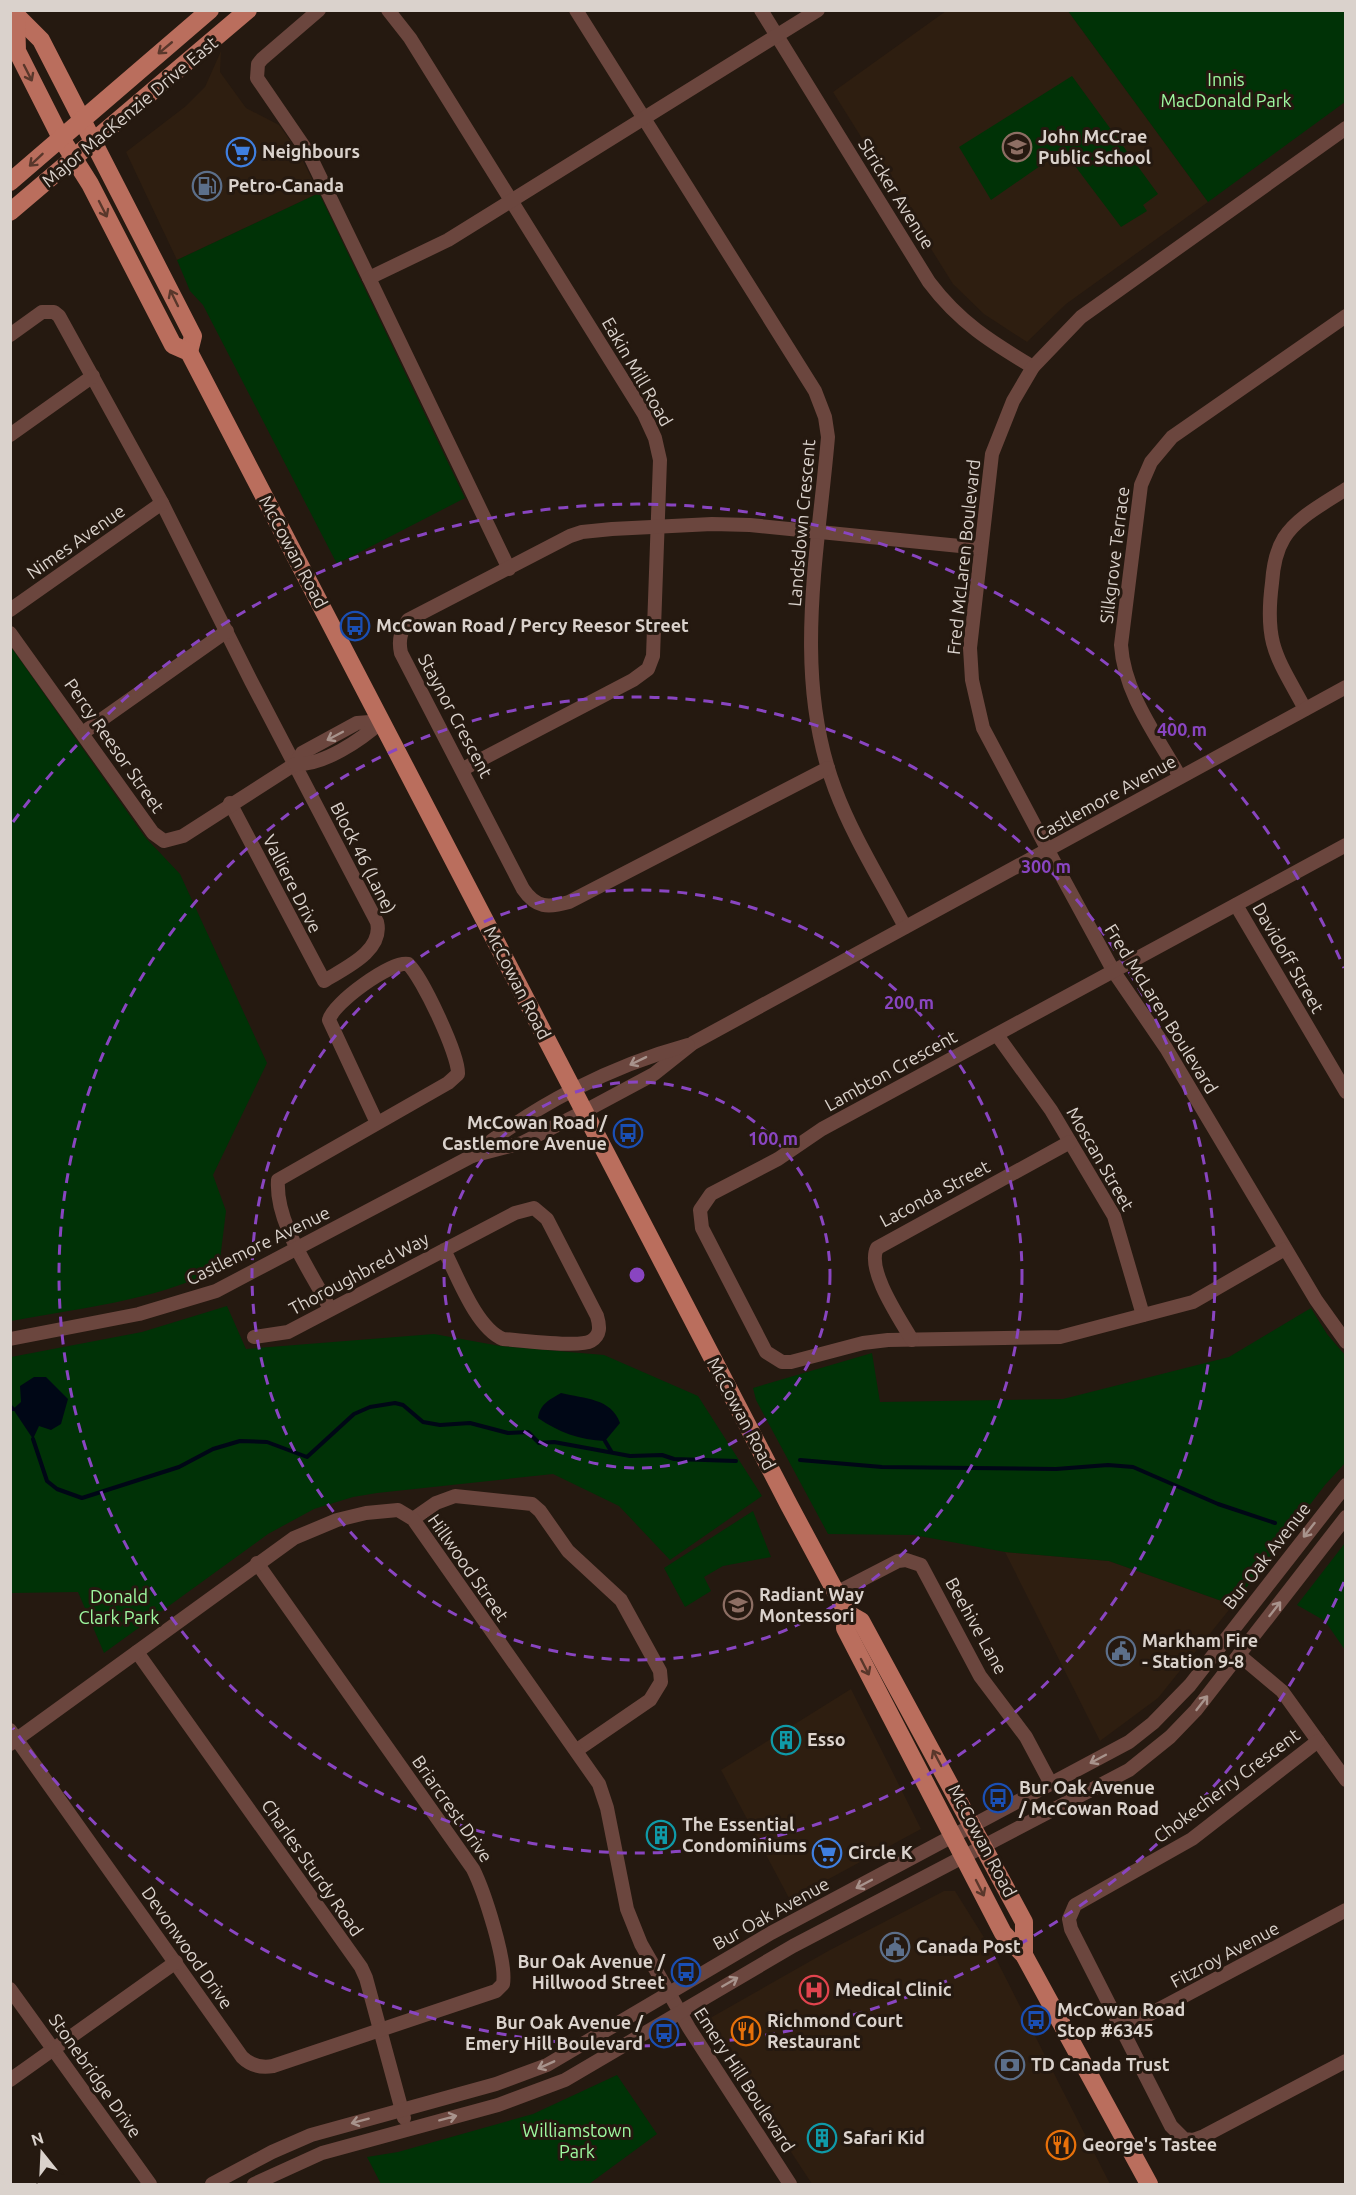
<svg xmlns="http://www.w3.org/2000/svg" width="1356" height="2195" font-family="Ubuntu,sans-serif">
<rect width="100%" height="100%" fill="#251910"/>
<g fill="#2e1e10">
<polygon points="946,11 1068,11 1208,202 1066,304 1027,342 984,314 953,284 833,92"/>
<polygon points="221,51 220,72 246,108 279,125 299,153 319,193 177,260 126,152 186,106 205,87"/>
<polygon points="1005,1552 1109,1561 1233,1605 1158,1698 1100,1741"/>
<polygon points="851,1689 921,1829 790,1900 721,1770"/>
<polygon points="944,1891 955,1891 990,1947 1110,2184 812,2184 705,2021 830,1950"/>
</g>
<g fill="#003206">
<polygon points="1068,11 1345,11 1345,102 1208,202"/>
<polygon points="1072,76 1158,194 1143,205 1147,211 1121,227 1063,150 991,200 959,147"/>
<polygon points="319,193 465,498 337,564 203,305 190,291 177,260"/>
<path d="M11 647 145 837 180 874 267 1063 213 1175 226 1211 219 1268C156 1301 80 1308 11 1321Z"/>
<polygon points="227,1306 246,1349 434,1334 500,1346 604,1355 698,1396 762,1496 670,1560 619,1506 553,1474 377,1493 353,1497 314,1509 268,1534 104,1653 78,1592 11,1593 11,1357 142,1332"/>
<polygon points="1311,1308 1327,1334 1345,1355 1345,1463 1325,1485 1233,1605 1109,1561 1005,1552 914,1535 828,1534 756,1400 753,1388 872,1353 880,1402 1063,1399 1229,1357"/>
<polygon points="753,1511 771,1557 723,1566 704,1577 711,1591 685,1607 664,1568"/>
<polygon points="1345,1543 1345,1650 1325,1621 1297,1605"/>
<polygon points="617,2075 657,2134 589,2184 381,2184 367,2157 398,2152 533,2114"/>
</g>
<g fill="#000716">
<polygon points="34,1377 46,1377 68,1399 61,1424 51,1430 39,1426 33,1439 13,1409 21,1402 20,1386"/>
<path d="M561 1393C585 1399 611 1398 620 1423L605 1441C580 1440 558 1432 538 1418 540 1404 549 1400 561 1393Z"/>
</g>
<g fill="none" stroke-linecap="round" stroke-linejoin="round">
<g stroke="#000716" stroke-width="4">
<polyline points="10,1406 13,1409"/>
<polyline points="33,1439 47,1481 57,1489 82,1498 179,1467 213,1449 240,1441 267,1442 307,1457 354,1414 370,1407 395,1403 403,1405 423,1422 440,1425 470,1423 508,1433 528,1432 539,1443 554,1442 630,1456 662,1455 674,1459 736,1461"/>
<polyline points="605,1441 611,1451"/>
<polyline points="800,1460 882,1467 1056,1469 1108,1465 1133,1467 1218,1504 1275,1523"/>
</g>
<g stroke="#6b463e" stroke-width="14">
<polyline points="319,10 262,59 258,64 257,78 309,154 369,278"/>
<polyline points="388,10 410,38 644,414 655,438 660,460 653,656 648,669 633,680 463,769"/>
<path d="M576 10 815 391 825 417 828 437C818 554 792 675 835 789 853 837 881 881 905 927"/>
<path d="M761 10 929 282C959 322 991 342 1033 367"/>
<polyline points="1346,128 1081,317 1033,367 1013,401 992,454 970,648 972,680 983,728 1059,871 1114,972 1166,1048 1316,1300 1346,1342"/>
<path d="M10 335 42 312H54L59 316 162 503 251 681 377 922C384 951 345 968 324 981L230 803"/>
<polyline points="10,435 93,376"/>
<polyline points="509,569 369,278 448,240 818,10"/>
<polyline points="10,610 162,503"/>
<polyline points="10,633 153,833 164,841 183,836 295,764 302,753 357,723 382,721"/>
<path d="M1305 709C1277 657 1264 645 1272 583 1273 568 1276 551 1284 538 1297 517 1325 503 1346 489"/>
<polyline points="84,732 227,631"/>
<path d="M295 764C323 766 361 740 382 721"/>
<path d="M828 768 569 902C548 908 536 908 523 889L401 653C398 639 401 632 408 620L570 536 582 532 612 529 712 524 750 525 980 548"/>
<path d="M1180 777C1157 736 1124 693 1121 645L1141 485 1151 462 1172 437 1346 316"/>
<polyline points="1236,905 1346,1092"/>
<polyline points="997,1035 1051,1110 1114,1216 1143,1315"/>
<polyline points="472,1156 522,1143 585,1111 654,1074 693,1043 1346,687"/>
<polyline points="1285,1249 1193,1302 1060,1337 888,1340 863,1343 791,1362 782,1362 766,1352 702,1228 700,1210 711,1194 778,1159 822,1129 1346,845"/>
<path d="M330 1309C311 1271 275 1223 278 1180L448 1083 458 1074C459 1055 422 977 408 964 391 961 333 1003 329 1020L377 1123"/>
<path d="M254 1337 288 1332 515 1213 534 1208 547 1219 597 1316C600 1326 601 1335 591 1341 579 1348 520 1340 503 1339 476 1328 457 1275 444 1250"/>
<path d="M10 1339 139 1314 216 1291 472 1156C534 1105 611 1066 688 1045"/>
<path d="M912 1340C900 1319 866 1270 877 1248L1070 1142"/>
<polyline points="413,1519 436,1503 455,1496 532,1504 540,1511 568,1551 621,1600 660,1671 661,1682 650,1700 577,1750"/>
<polyline points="836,1593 898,1561 906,1560 921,1565 980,1676 1026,1737 1051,1784"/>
<polyline points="137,1652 361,1967 366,1978 404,2118"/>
<polyline points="1239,1655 1282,1691 1346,1780"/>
<path d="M10 1730 242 2057C251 2066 261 2068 273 2066L496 1991 503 1984C507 1961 484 1891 473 1869L257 1563"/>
<polyline points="1318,1741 1192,1839 1075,1905 1069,1919 1071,1929 1171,2126 1184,2139 1193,2140 1204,2136 1346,2061"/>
<polyline points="10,1744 294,1538 337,1520 366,1513 398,1510 413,1519 599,1784 607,1808 627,1909 641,1944 689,2028 790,2184"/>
<polyline points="10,1989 150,2184"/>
<polyline points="1120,2030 1346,1910"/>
<polyline points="10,2080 176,1962"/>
<polyline points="212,2184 272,2152 311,2135 496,2084 547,2065 771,1933 1129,1742 1153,1723 1190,1685 1346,1485"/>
<polyline points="254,2184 322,2153 498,2105 565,2080 793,1946 1129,1770 1170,1737 1196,1710 1346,1517"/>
</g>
<g stroke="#ba6e5d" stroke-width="18">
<polyline points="14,13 41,40 193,336 189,352"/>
<polyline points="16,17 17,51 61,138 90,184 173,345 189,352 789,1505 847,1613 861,1621 1024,1922 1024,1955"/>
<polyline points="10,182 210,10"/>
<polyline points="10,212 248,10"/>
<polyline points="847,1613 845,1628 1003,1933 1024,1955 1149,2184"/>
</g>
</g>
<defs><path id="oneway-shaft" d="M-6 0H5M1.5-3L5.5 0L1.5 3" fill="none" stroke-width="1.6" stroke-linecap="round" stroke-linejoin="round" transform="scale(1.5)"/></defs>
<g stroke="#59372b">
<use href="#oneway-shaft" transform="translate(165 48) rotate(140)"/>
<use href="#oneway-shaft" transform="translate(28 73) rotate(63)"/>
<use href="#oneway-shaft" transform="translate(36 160) rotate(137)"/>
<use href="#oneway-shaft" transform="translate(103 209) rotate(63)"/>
<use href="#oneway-shaft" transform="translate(174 298) rotate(-116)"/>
<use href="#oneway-shaft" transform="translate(865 1667) rotate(63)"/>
<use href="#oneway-shaft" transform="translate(937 1758) rotate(-118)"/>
<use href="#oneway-shaft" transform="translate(980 1888) rotate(63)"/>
</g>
<g stroke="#a8938c">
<use href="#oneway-shaft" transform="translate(335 736) rotate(152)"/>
<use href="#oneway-shaft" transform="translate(638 1061) rotate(154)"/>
<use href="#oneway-shaft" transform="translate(1309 1530) rotate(128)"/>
<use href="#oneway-shaft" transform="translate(1275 1609) rotate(-52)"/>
<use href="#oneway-shaft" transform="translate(1202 1703) rotate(-52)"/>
<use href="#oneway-shaft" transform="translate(1098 1759) rotate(152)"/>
<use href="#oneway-shaft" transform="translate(864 1884) rotate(152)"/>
<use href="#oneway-shaft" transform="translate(730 1982) rotate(-30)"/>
<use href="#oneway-shaft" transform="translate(546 2065) rotate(156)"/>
<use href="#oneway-shaft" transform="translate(448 2118) rotate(-15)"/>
<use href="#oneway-shaft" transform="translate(360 2121) rotate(165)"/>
</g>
<g fill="none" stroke="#8945c1" stroke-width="3" stroke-dasharray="10 8">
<circle cx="637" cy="1275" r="193"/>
<circle cx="637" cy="1275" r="385"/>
<circle cx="637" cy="1275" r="578"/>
<path d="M1344 1582A771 771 0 0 1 13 1728M13 822A771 771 0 0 1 1344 968"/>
</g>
<defs>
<g id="school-ring" transform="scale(1.5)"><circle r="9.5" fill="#251910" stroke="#8d6e63" stroke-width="1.5"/><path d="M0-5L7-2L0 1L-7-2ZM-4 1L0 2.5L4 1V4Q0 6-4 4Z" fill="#8d6e63"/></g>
<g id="supermarket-ring" transform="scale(1.5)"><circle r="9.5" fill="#251910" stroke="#3f7fe0" stroke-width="1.5"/><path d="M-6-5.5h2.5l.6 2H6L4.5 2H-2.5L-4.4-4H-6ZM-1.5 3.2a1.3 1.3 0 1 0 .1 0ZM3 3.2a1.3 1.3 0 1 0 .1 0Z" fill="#3f7fe0"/></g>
<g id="fuel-ring" transform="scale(1.5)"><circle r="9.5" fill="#251910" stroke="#5c6f8a" stroke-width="1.5"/><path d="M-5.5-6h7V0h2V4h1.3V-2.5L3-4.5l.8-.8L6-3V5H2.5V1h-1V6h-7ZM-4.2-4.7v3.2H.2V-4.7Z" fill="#5c6f8a"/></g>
<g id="bus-ring" transform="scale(1.5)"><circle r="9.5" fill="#251910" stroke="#1a4fb4" stroke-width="1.5"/><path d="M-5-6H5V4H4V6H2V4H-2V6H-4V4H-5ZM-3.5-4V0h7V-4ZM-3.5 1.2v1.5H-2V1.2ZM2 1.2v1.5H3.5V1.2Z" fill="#1a4fb4"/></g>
<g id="civic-ring" transform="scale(1.5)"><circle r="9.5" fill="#251910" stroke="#5c6f8a" stroke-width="1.5"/><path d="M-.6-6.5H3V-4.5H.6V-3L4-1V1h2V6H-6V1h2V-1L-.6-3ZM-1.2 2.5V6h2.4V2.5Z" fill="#5c6f8a"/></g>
<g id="building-ring" transform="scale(1.5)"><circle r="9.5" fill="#251910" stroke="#0f9aa8" stroke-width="1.5"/><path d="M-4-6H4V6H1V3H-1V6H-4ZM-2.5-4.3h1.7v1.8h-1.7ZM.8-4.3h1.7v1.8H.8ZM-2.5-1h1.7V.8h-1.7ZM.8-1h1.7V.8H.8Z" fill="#0f9aa8"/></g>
<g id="hospital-ring" transform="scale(1.5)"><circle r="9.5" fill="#251910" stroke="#e0444e" stroke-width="1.5"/><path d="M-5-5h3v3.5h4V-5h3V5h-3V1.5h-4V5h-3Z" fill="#e0444e"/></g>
<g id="restaurant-ring" transform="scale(1.5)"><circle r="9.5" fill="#251910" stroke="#e8710a" stroke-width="1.5"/><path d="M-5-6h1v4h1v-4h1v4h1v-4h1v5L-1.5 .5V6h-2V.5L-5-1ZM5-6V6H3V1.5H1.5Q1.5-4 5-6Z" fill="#e8710a"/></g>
<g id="bank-ring" transform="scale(1.5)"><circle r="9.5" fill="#251910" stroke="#5c6f8a" stroke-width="1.5"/><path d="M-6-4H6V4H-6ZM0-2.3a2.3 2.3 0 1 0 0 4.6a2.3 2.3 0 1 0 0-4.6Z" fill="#5c6f8a"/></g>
</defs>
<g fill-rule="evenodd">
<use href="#school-ring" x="1017" y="147"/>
<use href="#supermarket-ring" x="241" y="152"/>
<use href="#fuel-ring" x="207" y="186"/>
<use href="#bus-ring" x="355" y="626"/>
<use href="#bus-ring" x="628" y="1133"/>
<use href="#school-ring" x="738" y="1605"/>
<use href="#civic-ring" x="1121" y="1651"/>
<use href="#building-ring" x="786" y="1740"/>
<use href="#bus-ring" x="998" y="1798"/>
<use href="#building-ring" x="661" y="1835"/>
<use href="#supermarket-ring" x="827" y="1853"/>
<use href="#civic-ring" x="895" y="1947"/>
<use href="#bus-ring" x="686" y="1972"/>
<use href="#hospital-ring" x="814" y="1990"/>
<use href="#bus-ring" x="1036" y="2020"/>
<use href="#restaurant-ring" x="746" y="2031"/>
<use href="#bus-ring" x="664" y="2033"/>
<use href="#bank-ring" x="1010" y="2065"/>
<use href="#building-ring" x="822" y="2138"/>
<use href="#restaurant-ring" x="1061" y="2145"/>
</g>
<g text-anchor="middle" stroke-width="6" stroke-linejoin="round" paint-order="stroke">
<g font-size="18" fill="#9ef9a0" stroke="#251910">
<text x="1226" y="86">Innis<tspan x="1226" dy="21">MacDonald Park</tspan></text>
<text x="119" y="1603">Donald<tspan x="119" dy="21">Clark Park</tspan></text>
<text x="577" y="2137">Williamstown<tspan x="577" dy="21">Park</tspan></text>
</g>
<g font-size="18" fill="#dad2cc" stroke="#251910">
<text transform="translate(130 112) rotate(-40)" y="6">Major MacKenzie Drive East</text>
<text transform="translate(896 194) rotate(58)" y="6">Stricker Avenue</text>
<text transform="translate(637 372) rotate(60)" y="6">Eakin Mill Road</text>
<text transform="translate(802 523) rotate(-85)" y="6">Landsdown Crescent</text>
<text transform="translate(76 542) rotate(-35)" y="6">Nimes Avenue</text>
<text transform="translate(293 552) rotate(62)" y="6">McCowan Road</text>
<text transform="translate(1115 555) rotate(-83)" y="6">Silkgrove Terrace</text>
<text transform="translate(964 557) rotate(-84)" y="6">Fred McLaren Boulevard</text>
<text transform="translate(455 716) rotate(62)" y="6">Staynor Crescent</text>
<text transform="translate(114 746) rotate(55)" y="6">Percy Reesor Street</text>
<text transform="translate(1106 798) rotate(-29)" y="6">Castlemore Avenue</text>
<text transform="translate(363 858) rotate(63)" y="6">Block 46 (Lane)</text>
<text transform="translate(292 884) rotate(63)" y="6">Valliere Drive</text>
<text transform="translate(1288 958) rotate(60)" y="6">Davidoff Street</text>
<text transform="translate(517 983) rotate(63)" y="6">McCowan Road</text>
<text transform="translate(1161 1009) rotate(58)" y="6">Fred McLaren Boulevard</text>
<text transform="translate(891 1071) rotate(-29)" y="6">Lambton Crescent</text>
<text transform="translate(1100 1159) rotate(60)" y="6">Moscan Street</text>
<text transform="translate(935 1194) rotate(-28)" y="6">Laconda Street</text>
<text transform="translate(258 1246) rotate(-26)" y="6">Castlemore Avenue</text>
<text transform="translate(359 1274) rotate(-28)" y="6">Thoroughbred Way</text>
<text transform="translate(741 1414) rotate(62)" y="6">McCowan Road</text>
<text transform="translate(1267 1556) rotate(-52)" y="6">Bur Oak Avenue</text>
<text transform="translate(468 1568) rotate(55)" y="6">Hillwood Street</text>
<text transform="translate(976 1626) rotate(61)" y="6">Beehive Lane</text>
<text transform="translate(1227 1786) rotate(-37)" y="6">Chokecherry Crescent</text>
<text transform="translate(452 1809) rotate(55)" y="6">Briarcrest Drive</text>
<text transform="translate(982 1841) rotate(62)" y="6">McCowan Road</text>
<text transform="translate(312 1868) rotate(55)" y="6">Charles Sturdy Road</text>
<text transform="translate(771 1914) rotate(-29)" y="6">Bur Oak Avenue</text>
<text transform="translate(187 1948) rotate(55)" y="6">Devonwood Drive</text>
<text transform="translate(1225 1955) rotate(-28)" y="6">Fitzroy Avenue</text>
<text transform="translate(95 2076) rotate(55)" y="6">Stonebridge Drive</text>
<text transform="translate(744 2080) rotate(57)" y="6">Emery Hill Boulevard</text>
</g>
<g font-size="18" font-weight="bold" fill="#dad2cc" stroke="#251910" text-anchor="start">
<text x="1038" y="143">John McCrae<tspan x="1038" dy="21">Public School</tspan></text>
<text x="262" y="158">Neighbours</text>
<text x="228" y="192">Petro-Canada</text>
<text x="376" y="632">McCowan Road / Percy Reesor Street</text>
<text x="607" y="1129" text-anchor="end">McCowan Road /<tspan x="607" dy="21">Castlemore Avenue</tspan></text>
<text x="759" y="1601">Radiant Way<tspan x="759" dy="21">Montessori</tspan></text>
<text x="1142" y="1647">Markham Fire<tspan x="1142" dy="21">- Station 9-8</tspan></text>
<text x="807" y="1746">Esso</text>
<text x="1019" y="1794">Bur Oak Avenue<tspan x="1019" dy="21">/ McCowan Road</tspan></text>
<text x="682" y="1831">The Essential<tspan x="682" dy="21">Condominiums</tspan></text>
<text x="848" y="1859">Circle K</text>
<text x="916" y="1953">Canada Post</text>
<text x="665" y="1968" text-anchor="end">Bur Oak Avenue /<tspan x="665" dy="21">Hillwood Street</tspan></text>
<text x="835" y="1996">Medical Clinic</text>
<text x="1057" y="2016">McCowan Road<tspan x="1057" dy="21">Stop #6345</tspan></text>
<text x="767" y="2027">Richmond Court<tspan x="767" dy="21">Restaurant</tspan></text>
<text x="643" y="2029" text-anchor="end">Bur Oak Avenue /<tspan x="643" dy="21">Emery Hill Boulevard</tspan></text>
<text x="1031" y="2071">TD Canada Trust</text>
<text x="843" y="2144">Safari Kid</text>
<text x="1082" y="2151">George's Tastee</text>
</g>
</g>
<circle cx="637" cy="1275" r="9" fill="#8945c1" stroke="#251910" stroke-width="3"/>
<g font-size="18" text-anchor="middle" font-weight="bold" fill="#8945c1" stroke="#251910" stroke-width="6" stroke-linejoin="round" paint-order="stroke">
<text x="1182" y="736">400 m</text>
<text x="1046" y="873">300 m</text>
<text x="909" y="1009">200 m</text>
<text x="773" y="1145">100 m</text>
</g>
<rect width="1356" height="2195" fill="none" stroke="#dad2cc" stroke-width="24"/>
<g transform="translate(42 2153) rotate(342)" stroke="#251910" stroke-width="4.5" paint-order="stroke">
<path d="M0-4.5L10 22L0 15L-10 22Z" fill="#dad2cc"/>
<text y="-9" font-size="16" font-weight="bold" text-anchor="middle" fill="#dad2cc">N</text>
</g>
</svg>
